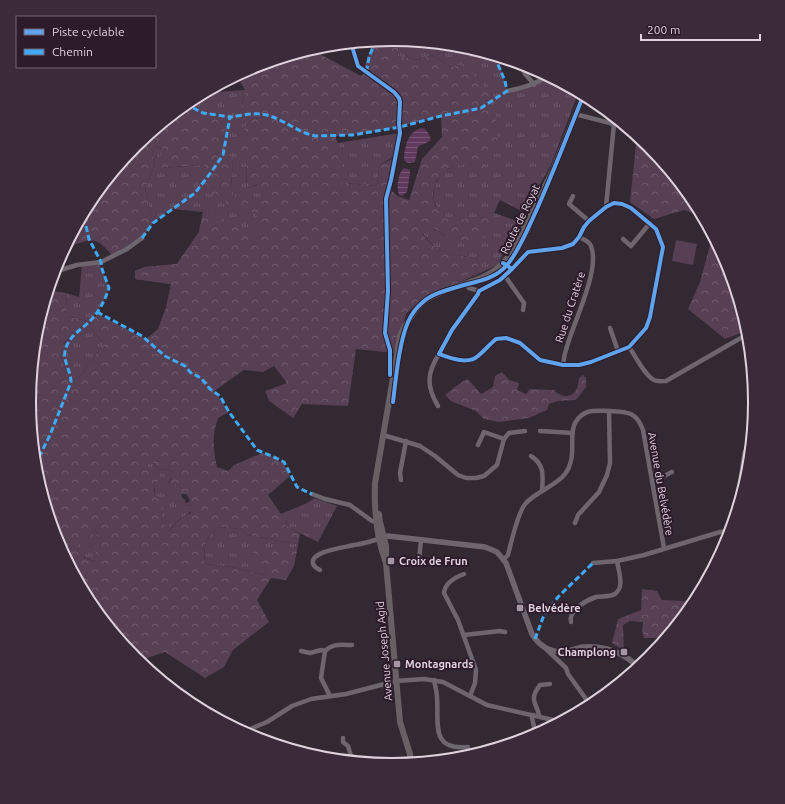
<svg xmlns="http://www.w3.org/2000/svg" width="785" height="804" font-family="Ubuntu,sans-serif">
<defs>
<pattern id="grass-tufts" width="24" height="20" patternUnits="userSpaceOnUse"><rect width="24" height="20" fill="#573f54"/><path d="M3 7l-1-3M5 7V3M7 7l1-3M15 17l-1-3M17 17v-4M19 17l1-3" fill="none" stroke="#6f5a6c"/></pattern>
<pattern id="forest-crowns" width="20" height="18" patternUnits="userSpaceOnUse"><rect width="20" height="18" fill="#573f54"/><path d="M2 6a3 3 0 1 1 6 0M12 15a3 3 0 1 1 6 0" fill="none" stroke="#6f5a6c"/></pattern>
<pattern id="water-rules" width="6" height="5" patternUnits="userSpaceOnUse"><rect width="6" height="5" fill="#61395e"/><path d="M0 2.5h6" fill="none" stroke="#775575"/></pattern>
</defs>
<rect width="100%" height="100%" fill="#332932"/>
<g fill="url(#grass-tufts)" fill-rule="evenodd">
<path d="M402 39 464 46 492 54 502 72 507 91 523 88 549 76 579 91 551 165 524 212 500 200 494 213 517 221 498 265 476 275 479 259C454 254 437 255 422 232L432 228 446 236 486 217C477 218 468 221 458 220 426 218 426 176 455 166 457 165 461 164 464 164 469 164 476 167 482 169L460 65 451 67 432 55 419 60 397 56 400 42Z"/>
<path d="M245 90 242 105 334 136 338 143 400 133 397 155C378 165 378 165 378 186L346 183 340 187 158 329 166 308 171 284 135 279V271L145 267 177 264 199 232 203 212 172 209 153 223 145 189 155 163 152 156 155 146 163 150 160 168 204 165 231 190 233 158 223 155 194 109 199 95 202 93ZM246 159 277 200 259 184 247 188Z"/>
<polygon points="101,262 100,267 104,274 109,288 103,302 89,325 104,344 78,379 68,377 61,357 63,345 87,321 68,316 66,293 79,297 82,264"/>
<path d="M152 461 159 470 169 469 172 472V477L168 483 180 485C182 490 179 496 185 500L186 505 194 506C189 518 173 519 170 531 159 525 162 511 162 500L155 496 154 474 150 472 146 466Z"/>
<polygon points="314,498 337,506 318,542 285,526 287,519"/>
<path d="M218 527 240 529 247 535 297 544 294 549H277L267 567 266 575 232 567 205 564C203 545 205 540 218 527Z"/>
<path d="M95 528 97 534 98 541 89 547 96 551V561C87 560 69 551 81 541 84 539 88 539 90 536 92 534 93 530 95 528Z"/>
</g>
<g fill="url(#forest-crowns)" fill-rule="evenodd">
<path d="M393 39H401L397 56 419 60 432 55 451 67 460 65 468 68 495 99 498 149 482 169 462 164 448 169 437 180 433 193 435 206 445 216 457 220 486 217 494 221 486 237 464 242 446 236 433 228 422 233C437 255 455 254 479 259L476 275 421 299 406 314 394 353 356 349 348 406 302 404 293 418 269 401 265 391 287 383 274 366 263 372 244 370 214 391 229 412 218 418C212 435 213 449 217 467L228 471 234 465 262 453 270 455 284 464 290 476 268 495 281 514 312 501 287 519 285 525 300 534 294 566 286 580 271 578 257 600 269 622 233 650 224 667 205 678 165 652 138 661 90 604 57 541 36 473 29 402 36 331 50 285 52 291 66 293 68 316 87 321 63 344 61 357 68 377 78 379 104 344 89 325 97 314 146 339 158 329 166 308 171 284 135 279V271L145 267 177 264 199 232 203 212 223 213 224 220 246 230 259 232 258 217 253 212H240L243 199 264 196 258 184 247 188 246 159C244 157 243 157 242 154 239 147 246 122 250 115L242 105 245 90 236 75 254 66 310 49 361 76 364 73V68L374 40ZM441 116 442 137 422 159 409 200 398 196 388 188 396 157C376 166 379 165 378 186L346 183 342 186 337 177C347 158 342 155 335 136 371 134 406 125 441 116ZM152 461 159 470 169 469 172 472V477L167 487H170L175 492 176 488 175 484 180 485 181 490V494H186L190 500 189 502 185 503 186 505 193 506 192 509 190 511 191 513C184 516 172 524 170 531 161 525 160 513 164 504L162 500 155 496 154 490 155 483 160 481V474C152 474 150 472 146 466ZM218 527 240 529 247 535 297 544 294 549 253 548V559L267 567 265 575 232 567 205 564C203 545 205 540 218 527ZM95 528 97 534 98 540 89 547V550L96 552 95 561C87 560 82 557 77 550 78 538 85 542 90 536 92 534 93 531 95 528Z"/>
<path d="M199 95 194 109 225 120 226 137 223 154H228L233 158 231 190 235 194V209L227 210 225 196 201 193 204 165 159 168 160 156 163 150 155 146 152 156 155 163 145 189 153 223 142 238 113 256C95 236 93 238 68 247L66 246 90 200 136 145 191 100Z"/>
<polygon points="636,144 651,147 695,200 704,217 684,210 654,219 630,202"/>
<polygon points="713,234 728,263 749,330 725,339 688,309 700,282"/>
<path d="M502 372 509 380 519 383 517 390 526 394 530 389 554 390C559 396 569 399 575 392 578 388 578 383 579 378L583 375 586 378V387L576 400 558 401 549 404 547 410 529 418 499 422 484 419 476 411 451 401 445 395C453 389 459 383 468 379L481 394 493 387 495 376Z"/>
<polygon points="642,589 657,591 662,600 684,601 697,599 677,625 667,625 666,635 659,638 644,638 642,631 643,622 630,621 623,625 624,651 612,643 618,619 641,610"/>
</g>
<polygon fill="#573f54" points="676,240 697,244 693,265 672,261"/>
<g fill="url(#water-rules)">
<path d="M422 128 425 129C437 143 427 141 418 147L415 162 408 163 405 161 404 158C405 146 408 131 422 128Z"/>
<path d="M404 168 410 170V173L407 192 402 196 399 195C396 187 398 173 404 168Z"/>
</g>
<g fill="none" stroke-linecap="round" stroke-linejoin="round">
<g stroke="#6e666e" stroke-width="4.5">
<polyline points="370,41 370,42"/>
<polyline points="520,63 525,74 534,84"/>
<path d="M507 91C524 88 534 84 549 76"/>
<polyline points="575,114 614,124 624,124"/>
<polyline points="573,196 569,204 589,221"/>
<polyline points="606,207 614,124"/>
<polyline points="623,239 631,246 650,223"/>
<path d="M503 263 512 269 528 252 562 248 573 244 579 237 584 227 589 221 606 207 614 203 622 204 631 208 656 229 663 247 650 317 646 328 629 347 591 362 579 365H563L540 360 520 343 506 338 496 339C490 344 484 351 478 356 468 365 450 358 439 354L452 330 478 294 479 291 500 280 512 269"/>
<polyline points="54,272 77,265 101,262 127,249 142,238"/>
<polyline points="505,276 524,303 523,310"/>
<polyline points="466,285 469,288 479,291"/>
<polyline points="610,328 618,351"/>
<path d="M629 347C635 355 645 376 654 380 658 382 662 381 666 381L746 335 749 334"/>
<path d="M563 365C564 360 564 355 566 350 572 325 601 270 591 246 589 241 584 240 579 237"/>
<path d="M438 406C426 386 427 373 439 354"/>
<polyline points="540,431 573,433"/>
<polyline points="383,435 420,446 435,456 458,475 466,478 476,478 484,476 497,465 504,439"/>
<polyline points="478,445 484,432 504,439 509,433 525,431"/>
<path d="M531 456C545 465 543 476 542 491"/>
<polyline points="401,480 400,473 406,441"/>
<polyline points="652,482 672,472"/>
<polyline points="312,494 325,499 350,505 372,521 378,522"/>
<polyline points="575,523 578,515 599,492 607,475 610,463 609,411"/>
<path d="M504 559 508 555C511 543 518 511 526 503 536 492 557 485 565 474 578 456 568 437 575 423 584 408 595 411 610 411 627 412 636 411 643 430L664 548"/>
<polyline points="419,560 421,540"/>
<polyline points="593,563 617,561 644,555 720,532 731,531"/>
<path d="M320 570C318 569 314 566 313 564 309 551 347 547 354 545 363 544 371 541 379 539"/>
<path d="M464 574C456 577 445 583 444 593L458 620 476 670 475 683 470 696"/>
<path d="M571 622C568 610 587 600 596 597 602 596 610 597 615 594 617 592 620 589 620 586 622 579 618 568 617 561"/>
<polyline points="464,635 500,631 505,632"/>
<polyline points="544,647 566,668 568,674 591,706"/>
<polyline points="301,651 310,653 321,650 325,651"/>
<path d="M434 680C435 686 437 692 437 698 439 723 430 751 468 747"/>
<path d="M330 696 321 678 325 651C333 643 341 645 352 645"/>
<polyline points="183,698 204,712"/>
<polyline points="533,715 532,718 536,735"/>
<path d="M539 716C539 710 533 703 534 697 534 693 538 688 540 685L550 684"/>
<polyline points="243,732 267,722 292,706 311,699 346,694 396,681 424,679 443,682 487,705 562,722"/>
<polyline points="343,738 343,742 348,746 353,762"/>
</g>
<g stroke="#6e666e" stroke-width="5.5">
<polyline points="736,515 745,453 749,445 752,441"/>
<path d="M381 538 388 536 485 547 497 552 506 563 532 634C540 647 552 654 568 651 573 650 578 648 583 647 604 645 625 653 639 668"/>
</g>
<g stroke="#686065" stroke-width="6">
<polyline points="551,175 584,94"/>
<polyline points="518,248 528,229"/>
<polyline points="379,514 380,522 386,546 386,563 400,722 410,754 410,764"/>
<path d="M386 563C376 537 374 510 375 483L400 337C402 330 405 326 409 320 413 314 417 306 424 301 443 288 467 286 487 275 498 270 505 261 512 252L552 172"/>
</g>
<g stroke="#3fa9f5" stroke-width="3" stroke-dasharray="6 3" stroke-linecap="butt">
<polyline points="365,71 367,69 369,57 376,40"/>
<polyline points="185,104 203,113 230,117"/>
<path d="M142 238 153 223 195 193 212 171 223 155 230 117C240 116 251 113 261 114 280 116 297 133 316 136L352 135 400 127 441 116 481 108 507 91 505 81 494 55"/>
<polyline points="97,312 142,336 165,356 185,366 191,373 201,378 210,389 220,396 229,412 257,450 276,458 284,462 297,487 305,491 312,494"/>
<path d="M35 465 50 435 71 382C71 372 63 360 65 352 67 337 81 330 90 321 99 312 105 300 109 288L102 269 101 262 89 239 86 226 82 216"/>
<polyline points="535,639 544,615 558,597 593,563"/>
</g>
<g stroke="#2d1b2b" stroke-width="6">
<g id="cycleway">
<polyline points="351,43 358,66 394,92 399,98 400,102 399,124 400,133 391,180 386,199 388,291 385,333 390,350 390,375"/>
<path d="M503 263 512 269 528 252 562 248 573 244 579 237 584 227 589 221 606 207 614 203 622 204 631 208 656 229 663 247 650 317 646 328 629 347 591 362 579 365H563L540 360 520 343 506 338 496 339C490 344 484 351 478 356 468 365 450 358 439 354L452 330 478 294 479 291 500 280 512 269"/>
<path d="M393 402C396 378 399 343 408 322 411 315 417 307 423 302 433 293 451 289 464 285 480 281 496 278 507 265 518 252 525 235 532 220 551 179 567 136 584 94"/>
</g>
</g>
<use href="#cycleway" stroke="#60a3ed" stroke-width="4"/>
</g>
<g fill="#a397a1" stroke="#2d1b2b" stroke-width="1.5">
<rect x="387" y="557" width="8" height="8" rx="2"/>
<rect x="516" y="604" width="8" height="8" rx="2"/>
<rect x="620" y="648" width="8" height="8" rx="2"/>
<rect x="393" y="660" width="8" height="8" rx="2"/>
</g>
<g text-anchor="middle" stroke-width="4" stroke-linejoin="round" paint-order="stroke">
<g font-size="11" fill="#dfd2dd" stroke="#2d1b2b">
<text transform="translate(520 219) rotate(-64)" y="4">Route de Royat</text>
<text transform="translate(570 307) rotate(-72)" y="4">Rue du Cratère</text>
<text transform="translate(661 484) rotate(80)" y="4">Avenue du Belvédère</text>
<text transform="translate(384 651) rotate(-95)" y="4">Avenue Joseph Agid</text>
</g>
<g font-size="11" font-weight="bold" fill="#dfd2dd" stroke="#2d1b2b" text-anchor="start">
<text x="399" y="565">Croix de Frun</text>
<text x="528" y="612">Belvédère</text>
<text x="616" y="656" text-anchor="end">Champlong</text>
<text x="405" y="668">Montagnards</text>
</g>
</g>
<path d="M0 0H785V804H0ZM36 402a356 356 0 1 1 712 0a356 356 0 1 1-712 0Z" fill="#3b2a39" fill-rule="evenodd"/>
<path fill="none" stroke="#dfd2dd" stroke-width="2" d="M36 402a356 356 0 1 1 712 0a356 356 0 1 1-712 0Z"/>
<rect x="16" y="16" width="140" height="52" fill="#2d1b2b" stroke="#746472"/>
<rect x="24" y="29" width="20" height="6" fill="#60a3ed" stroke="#746472"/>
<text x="52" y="36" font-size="12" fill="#dfd2dd">Piste cyclable</text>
<rect x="24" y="49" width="20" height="6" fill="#3fa9f5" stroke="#746472"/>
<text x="52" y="56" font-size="12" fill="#dfd2dd">Chemin</text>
<path d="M641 34v6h119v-6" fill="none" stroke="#dfd2dd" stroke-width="2"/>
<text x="647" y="34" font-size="12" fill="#dfd2dd" stroke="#2d1b2b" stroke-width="3" paint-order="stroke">200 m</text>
</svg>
